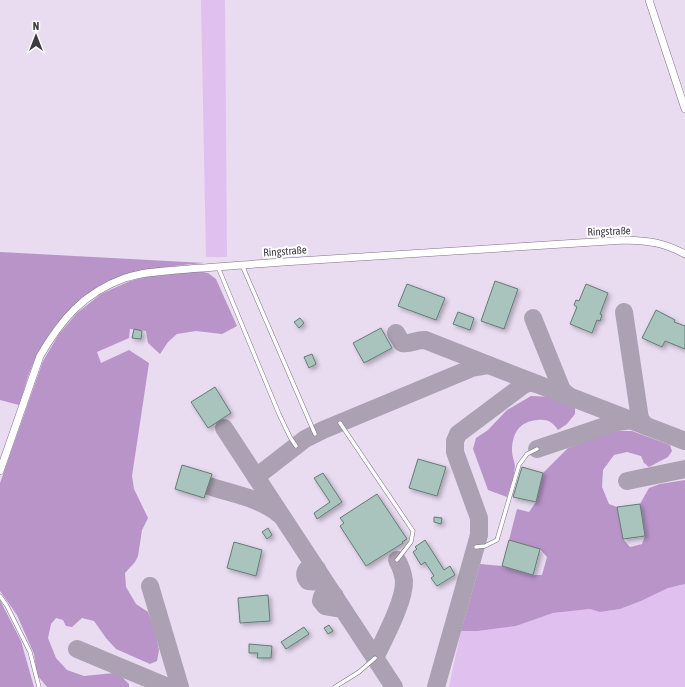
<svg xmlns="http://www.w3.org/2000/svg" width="685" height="687" font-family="'Asap Condensed',sans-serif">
<defs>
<filter id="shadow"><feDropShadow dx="2.5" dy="2.5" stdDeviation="2" flood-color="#0004"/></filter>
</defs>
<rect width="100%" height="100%" fill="#e9dbf0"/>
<g fill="#e0c0ef">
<polygon points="201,0 225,0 227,257 206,257"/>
<polygon points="685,584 685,687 449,687 461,631 478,631 516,626 553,613 591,609 600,612 620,609 641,601 668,588"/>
</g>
<g fill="#b994c9">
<path d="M0 252 186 262 205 263C182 265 159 267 136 272 130 273 124 276 118 278 78 294 50 325 33 364 27 377 24 391 19 405L0 400Z"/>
<polygon points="198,271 208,273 216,279 237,326 222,334 196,331 177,334 168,342 160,354 148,343 146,331 130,329 129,338 97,352 101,363 129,350 149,363 132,476 134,489 148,518 142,530 138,556 135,562 125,573 126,587 136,604 148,612 155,630 159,650 157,661 150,664 116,649 106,638 94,621 82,618 72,627 66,626 63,620 56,618 51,624 48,638 56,658 67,670 84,676 114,673 122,677 129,684 129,687 47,687 37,675 34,654 17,615 0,591 0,483 43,361 59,334 77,313 101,294 130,281 154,275"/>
<path d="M531 396 553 397 575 405V414L567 424 558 430C553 422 547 419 538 420 519 421 512 434 512 451 512 457 515 462 515 467 514 477 510 487 507 497L488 490 473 449 476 438 488 430 507 410Z"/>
<polygon points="612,431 632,431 670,445 672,451 668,457 649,467 644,463 641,456 627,452 614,455 603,470 602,487 609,504 617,507 623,539 630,547 642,544 645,536 640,504 649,488 660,484 685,480 685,584 668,588 641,601 620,609 600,612 590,609 553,613 516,626 478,631 461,631 480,564 502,566 533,575 542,575 547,557 540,549 509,540 517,509 529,512 536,502 543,473 568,448"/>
<polygon points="0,600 21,641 34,687 0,687"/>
</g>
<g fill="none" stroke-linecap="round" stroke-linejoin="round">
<g stroke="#aca1b2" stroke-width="18">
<polyline points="624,312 640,419 646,426"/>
<polyline points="533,318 562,390 569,396"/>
<path d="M396 333 402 343C410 345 417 339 425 340L537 384"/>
<polyline points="224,428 394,687"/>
<polyline points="537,449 617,422 632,420"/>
<polyline points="256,477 305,439 323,430 472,368 489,365"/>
<polyline points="627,481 685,469"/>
<path d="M209 486C232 494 260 498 279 514"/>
<path d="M317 569C308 564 301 573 308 581L321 582"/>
<polyline points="150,586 180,687"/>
<polyline points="335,596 331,593 325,593 322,597 321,601 325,606 337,608"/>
<polyline points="77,649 168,687"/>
<path d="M375 658C384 639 405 600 404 581 403 573 401 567 397 560"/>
<path d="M436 687 479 535V518L455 452V441L458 434 522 386C528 382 531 382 537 384L685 441"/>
</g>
</g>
<g fill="#a8c4bc" stroke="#627c75" filter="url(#shadow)">
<polygon points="495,281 518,289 504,329 481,321"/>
<polygon points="407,284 445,298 436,320 398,306"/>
<polygon points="586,284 608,293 600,314 602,315 600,321 597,320 592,333 570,324 577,307 574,305 576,300 579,301"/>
<polygon points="656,310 675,320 674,322 685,326 685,349 665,341 662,347 642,338"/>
<polygon points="458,312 474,318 470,330 453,324"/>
<polygon points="300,318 304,323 299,328 294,322"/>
<polygon points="381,328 392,348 364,363 353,343"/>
<polygon points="134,329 142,331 141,339 132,338"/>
<polygon points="312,354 316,364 309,368 304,357"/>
<polygon points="215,387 231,413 208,428 191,402"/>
<polygon points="418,459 446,467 437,496 409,488"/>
<polygon points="182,465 212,474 204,498 175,489"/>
<polygon points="522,467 543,473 536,502 513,497"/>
<polygon points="323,473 342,502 317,519 314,513 330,502 314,478"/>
<polygon points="377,494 407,539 402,542 403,543 366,566 340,526 344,523 340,518"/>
<polygon points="640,504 645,536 623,539 617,507"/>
<polygon points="434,517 442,518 441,524 434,522"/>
<polygon points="268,528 272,535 267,539 262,532"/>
<polygon points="425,540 444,570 450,566 455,575 437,586 431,578 434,576 425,562 421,565 413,552 417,549 415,547"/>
<polygon points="509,540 540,549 533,575 502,566"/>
<polygon points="234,542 262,550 256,576 227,568"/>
<polygon points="268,595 270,621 240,623 238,598"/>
<polygon points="329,625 333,631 328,634 324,628"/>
<polygon points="304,627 309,634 286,649 281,642"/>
<polygon points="249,644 272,646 271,658 257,658 258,653 249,653"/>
</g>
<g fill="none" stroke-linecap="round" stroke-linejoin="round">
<g stroke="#7f7385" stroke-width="4.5">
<g id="service">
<polyline points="242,265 315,434"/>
<polyline points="218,267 279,414 290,437 296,446"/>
<polyline points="340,423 413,531 411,542 397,560"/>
<polyline points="476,547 485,546 497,540 519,465 527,454 537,449"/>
<polyline points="0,596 7,606 30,652 39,687"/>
<polyline points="335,687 359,672 375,658"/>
</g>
</g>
<g stroke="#7f7385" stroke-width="8">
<g id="minor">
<polyline points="649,0 685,109"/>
<path d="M0 471 40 356C61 320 83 293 125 278 146 271 168 271 189 269 221 267 252 264 283 262 397 254 511 247 625 240 650 241 662 242 685 254"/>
</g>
</g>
<use href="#service" stroke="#fff" stroke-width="3.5"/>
<use href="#minor" stroke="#fff" stroke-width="7"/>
</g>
<g text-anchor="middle" stroke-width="4" stroke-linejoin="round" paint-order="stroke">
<g font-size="11" fill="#403a42" stroke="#fff">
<text transform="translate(609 231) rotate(-2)" y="4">Ringstraße</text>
<text transform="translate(285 251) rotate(-4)" y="4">Ringstraße</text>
</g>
</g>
<g transform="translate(36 36)" stroke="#ffffff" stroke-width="3" paint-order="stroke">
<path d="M0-3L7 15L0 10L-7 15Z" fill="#403a42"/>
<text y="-6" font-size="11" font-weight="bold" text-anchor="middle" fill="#403a42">N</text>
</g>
</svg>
